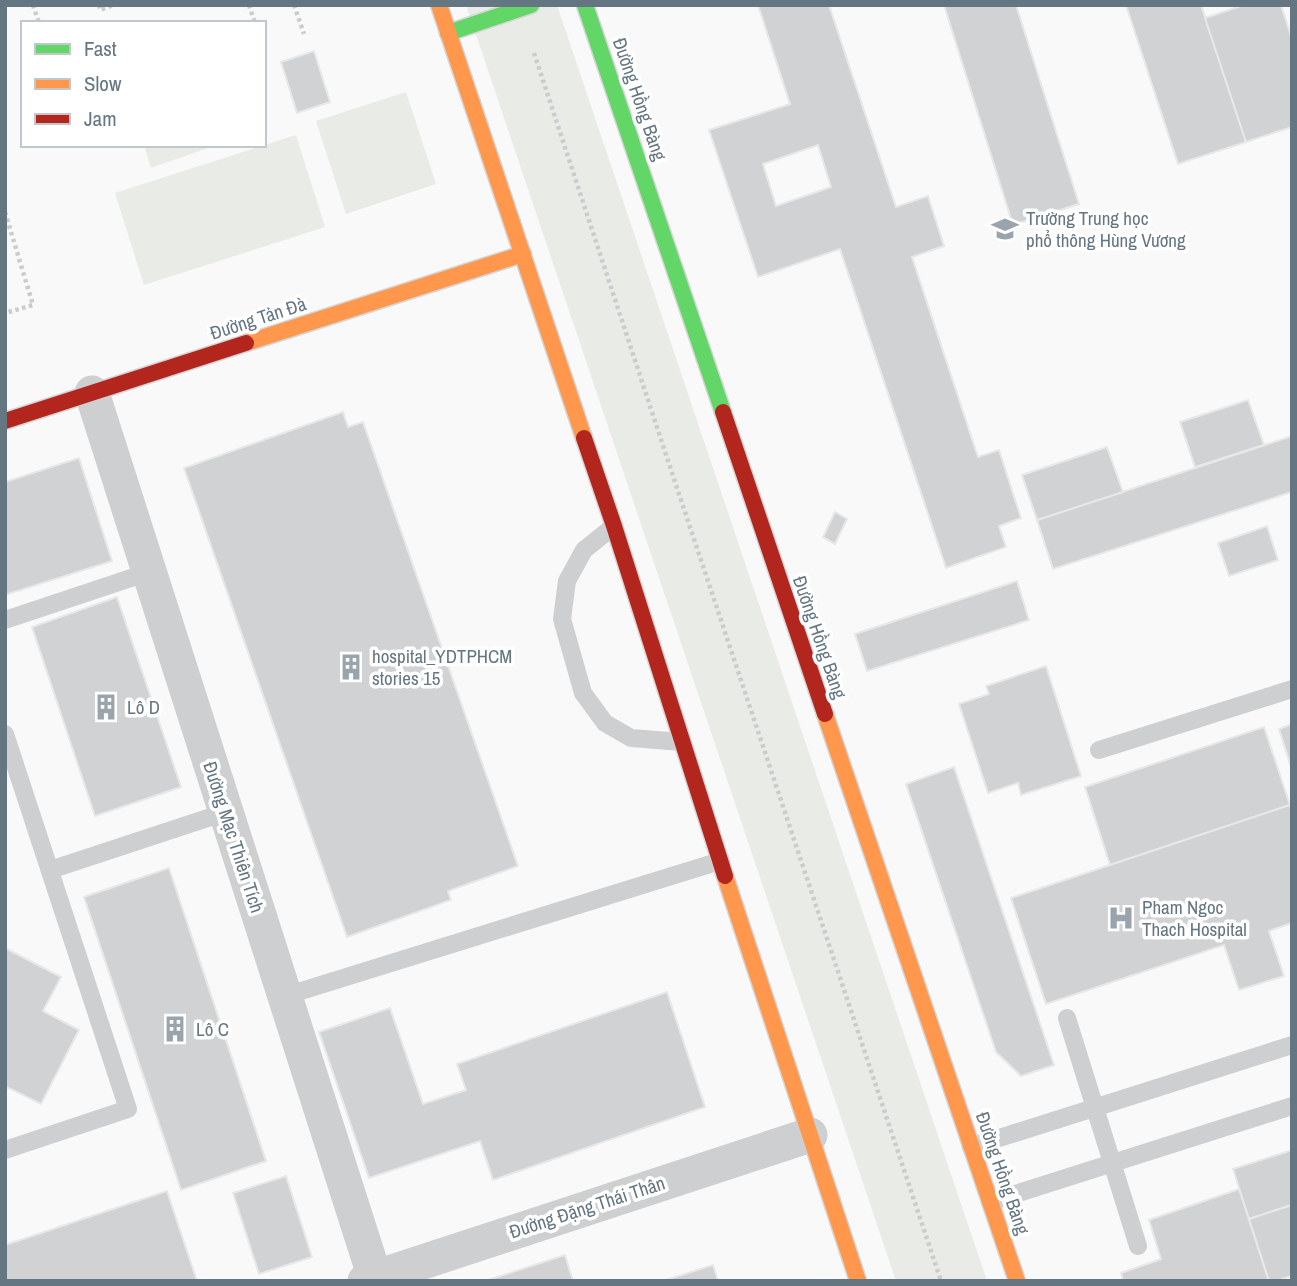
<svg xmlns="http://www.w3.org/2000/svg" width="1297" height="1286" font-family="'Archivo Narrow',sans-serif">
<rect width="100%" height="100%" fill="#f9f9f9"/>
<g fill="#e8ebe6">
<polygon points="466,5 557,5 987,1281 896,1281"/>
<polygon points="406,92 436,184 346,214 316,121"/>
<polygon points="296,135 325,227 144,285 115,193"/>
<polygon points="144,145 217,145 151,168"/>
</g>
<g fill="#d0d2d3" stroke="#e8e8e8" stroke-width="2" fill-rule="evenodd">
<path d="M758 5H829L896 207 928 196 944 246 912 257 978 457 999 450 1021 518 999 526 1006 547 946 568 840 249 758 277 709 130 790 104ZM818 145 831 187 776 206 763 164Z"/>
<polygon points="944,5 1016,5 1079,204 1013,225"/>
<polygon points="1126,5 1201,5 1246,142 1178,164"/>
<polygon points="1244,5 1281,5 1292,39 1292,127 1246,142 1205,18"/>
<polygon points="314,51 330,102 297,113 281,62"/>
<polygon points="1248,400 1264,445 1195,467 1180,422"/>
<polygon points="343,412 348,427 363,422 518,866 448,891 451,900 347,937 184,468"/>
<polygon points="1292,436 1292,492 1053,569 1037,520"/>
<polygon points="1107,447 1123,492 1037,520 1022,475"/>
<polygon points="79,458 112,561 5,595 5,482"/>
<polygon points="835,512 847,519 835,544 823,537"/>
<polygon points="1267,526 1278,560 1229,576 1218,543"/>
<polygon points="1017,581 1029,620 867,671 855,634"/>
<polygon points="117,597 181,787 95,816 32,627"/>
<polygon points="1046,666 1081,776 1021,795 1018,783 988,793 959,704 989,694 986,686"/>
<polygon points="1292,724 1292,770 1279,729"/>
<polygon points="1264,727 1290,805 1110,865 1085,787"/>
<polygon points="954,767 1054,1065 1021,1076 996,1052 906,784"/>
<polygon points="1290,805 1292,811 1292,923 1269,931 1284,976 1239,990 1224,945 1046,1004 1011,898"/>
<polygon points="169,868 266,1161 181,1190 84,897"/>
<polygon points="5,948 61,977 43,1011 79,1030 41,1104 7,1087 5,1091"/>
<polygon points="667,992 705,1107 493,1180 480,1141 369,1178 319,1032 390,1008 423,1104 466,1090 457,1064"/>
<polygon points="1292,1150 1292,1205 1249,1219 1233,1169"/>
<polygon points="286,1176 312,1257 259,1274 233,1193"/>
<polygon points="1239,1189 1269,1281 1123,1281 1121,1273 1161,1259 1149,1220"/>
<polygon points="167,1191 197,1281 5,1281 5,1245"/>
<polygon points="1292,1205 1292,1276 1276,1281 1269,1281 1249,1219"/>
<polygon points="565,1255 573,1281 485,1281"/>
<polygon points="713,1265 718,1281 663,1281"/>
</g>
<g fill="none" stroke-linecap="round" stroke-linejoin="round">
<g stroke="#d5d6d7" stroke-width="19">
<g id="fast">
<polyline points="585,5 723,412"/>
<polyline points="448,33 531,5"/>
</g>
</g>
<g stroke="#d5d6d7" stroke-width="19">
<g id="slow">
<polyline points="439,5 584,438"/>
<polyline points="246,343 523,254"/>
<polyline points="825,714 1017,1281"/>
<polyline points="725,876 858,1281"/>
</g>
</g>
<g stroke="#d5d6d7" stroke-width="19">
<g id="jam">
<polyline points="723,412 825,714"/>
<polyline points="5,421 246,343"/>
<polyline points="584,438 614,526 725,876"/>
</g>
</g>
<g stroke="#cbcccd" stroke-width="4.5" stroke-dasharray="3.5 3.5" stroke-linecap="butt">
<polyline points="33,5 39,23"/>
<polyline points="99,5 100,10 113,5"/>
<polyline points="249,5 255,23"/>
<polyline points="294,5 304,34"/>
<polyline points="534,53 674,479 941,1281"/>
<polyline points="5,212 33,305 5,313"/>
</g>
<g stroke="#cecfd0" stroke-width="18">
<polyline points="614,526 584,550 567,581 562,619 583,693 605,723 631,738 682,742"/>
<polyline points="5,620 149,572"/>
<polyline points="5,734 128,1109 5,1150"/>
<polyline points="1099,750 1292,689"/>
<polyline points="50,870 226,812"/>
<polyline points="285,996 720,861"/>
<polyline points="1067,1018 1138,1246"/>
<polyline points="971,1147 1292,1045"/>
<polyline points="990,1202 1292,1106"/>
</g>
<g stroke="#cecfd0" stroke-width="35">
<polyline points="92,393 376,1281"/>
<polyline points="365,1281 810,1135"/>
</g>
<use href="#fast" stroke="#63d668" stroke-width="16"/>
<use href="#slow" stroke="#ff974d" stroke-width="16"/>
<use href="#jam" stroke="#b3261e" stroke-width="16"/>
</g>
<defs>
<g id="school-bare" transform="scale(2.1)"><path d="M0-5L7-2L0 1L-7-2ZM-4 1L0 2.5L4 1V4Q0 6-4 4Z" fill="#99a4ac" stroke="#fff" stroke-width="2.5" paint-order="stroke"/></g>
<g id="building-bare" transform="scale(2.1)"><path d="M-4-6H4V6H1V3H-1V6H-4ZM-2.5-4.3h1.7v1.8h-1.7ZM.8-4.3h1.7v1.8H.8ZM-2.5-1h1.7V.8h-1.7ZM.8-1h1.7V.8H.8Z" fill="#99a4ac" stroke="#fff" stroke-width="2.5" paint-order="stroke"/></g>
<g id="hospital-bare" transform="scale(2.1)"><path d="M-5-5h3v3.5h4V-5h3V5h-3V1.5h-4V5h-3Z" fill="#99a4ac" stroke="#fff" stroke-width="2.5" paint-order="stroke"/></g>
</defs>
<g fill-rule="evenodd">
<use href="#school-bare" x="1005" y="229"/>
<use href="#building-bare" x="351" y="667"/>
<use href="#building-bare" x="106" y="707"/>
<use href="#hospital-bare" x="1121" y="918"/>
<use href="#building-bare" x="175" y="1029"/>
</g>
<g text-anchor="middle" stroke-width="7" stroke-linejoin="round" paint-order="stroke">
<g font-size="19" fill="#657683" stroke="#fff">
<text transform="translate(640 99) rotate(71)" y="7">Đường Hồng Bàng</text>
<text transform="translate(258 318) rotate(-18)" y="7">Đường Tản Đà</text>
<text transform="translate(820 637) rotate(71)" y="7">Đường Hồng Bàng</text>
<text transform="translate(234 837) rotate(72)" y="7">Đường Mạc Thiên Tích</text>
<text transform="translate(1003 1173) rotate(71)" y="7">Đường Hồng Bàng</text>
<text transform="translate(587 1207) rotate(-18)" y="7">Đường Đặng Thái Thân</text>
</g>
<g font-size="19" fill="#657683" stroke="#fff" text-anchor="start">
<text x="1026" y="225">Trường Trung học<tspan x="1026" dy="22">phổ thông Hùng Vương</tspan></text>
<text x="372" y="663">hospital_YDTPHCM<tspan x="372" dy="22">stories 15</tspan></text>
<text x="127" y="714">Lô D</text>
<text x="1142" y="914">Pham Ngoc<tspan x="1142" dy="22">Thach Hospital</tspan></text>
<text x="196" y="1036">Lô C</text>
</g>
</g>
<rect width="1297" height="1286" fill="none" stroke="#657683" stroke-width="14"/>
<rect x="21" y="21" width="245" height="126" fill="#ffffff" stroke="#c1c8cd" stroke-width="2"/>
<rect x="35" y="44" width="35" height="10" fill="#63d668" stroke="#c1c8cd" stroke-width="2"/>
<text x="84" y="56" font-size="21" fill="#657683">Fast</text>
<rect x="35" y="79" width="35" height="10" fill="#ff974d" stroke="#c1c8cd" stroke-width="2"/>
<text x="84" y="91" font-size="21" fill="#657683">Slow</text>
<rect x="35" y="114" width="35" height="10" fill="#b3261e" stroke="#c1c8cd" stroke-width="2"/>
<text x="84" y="126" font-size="21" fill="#657683">Jam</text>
</svg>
